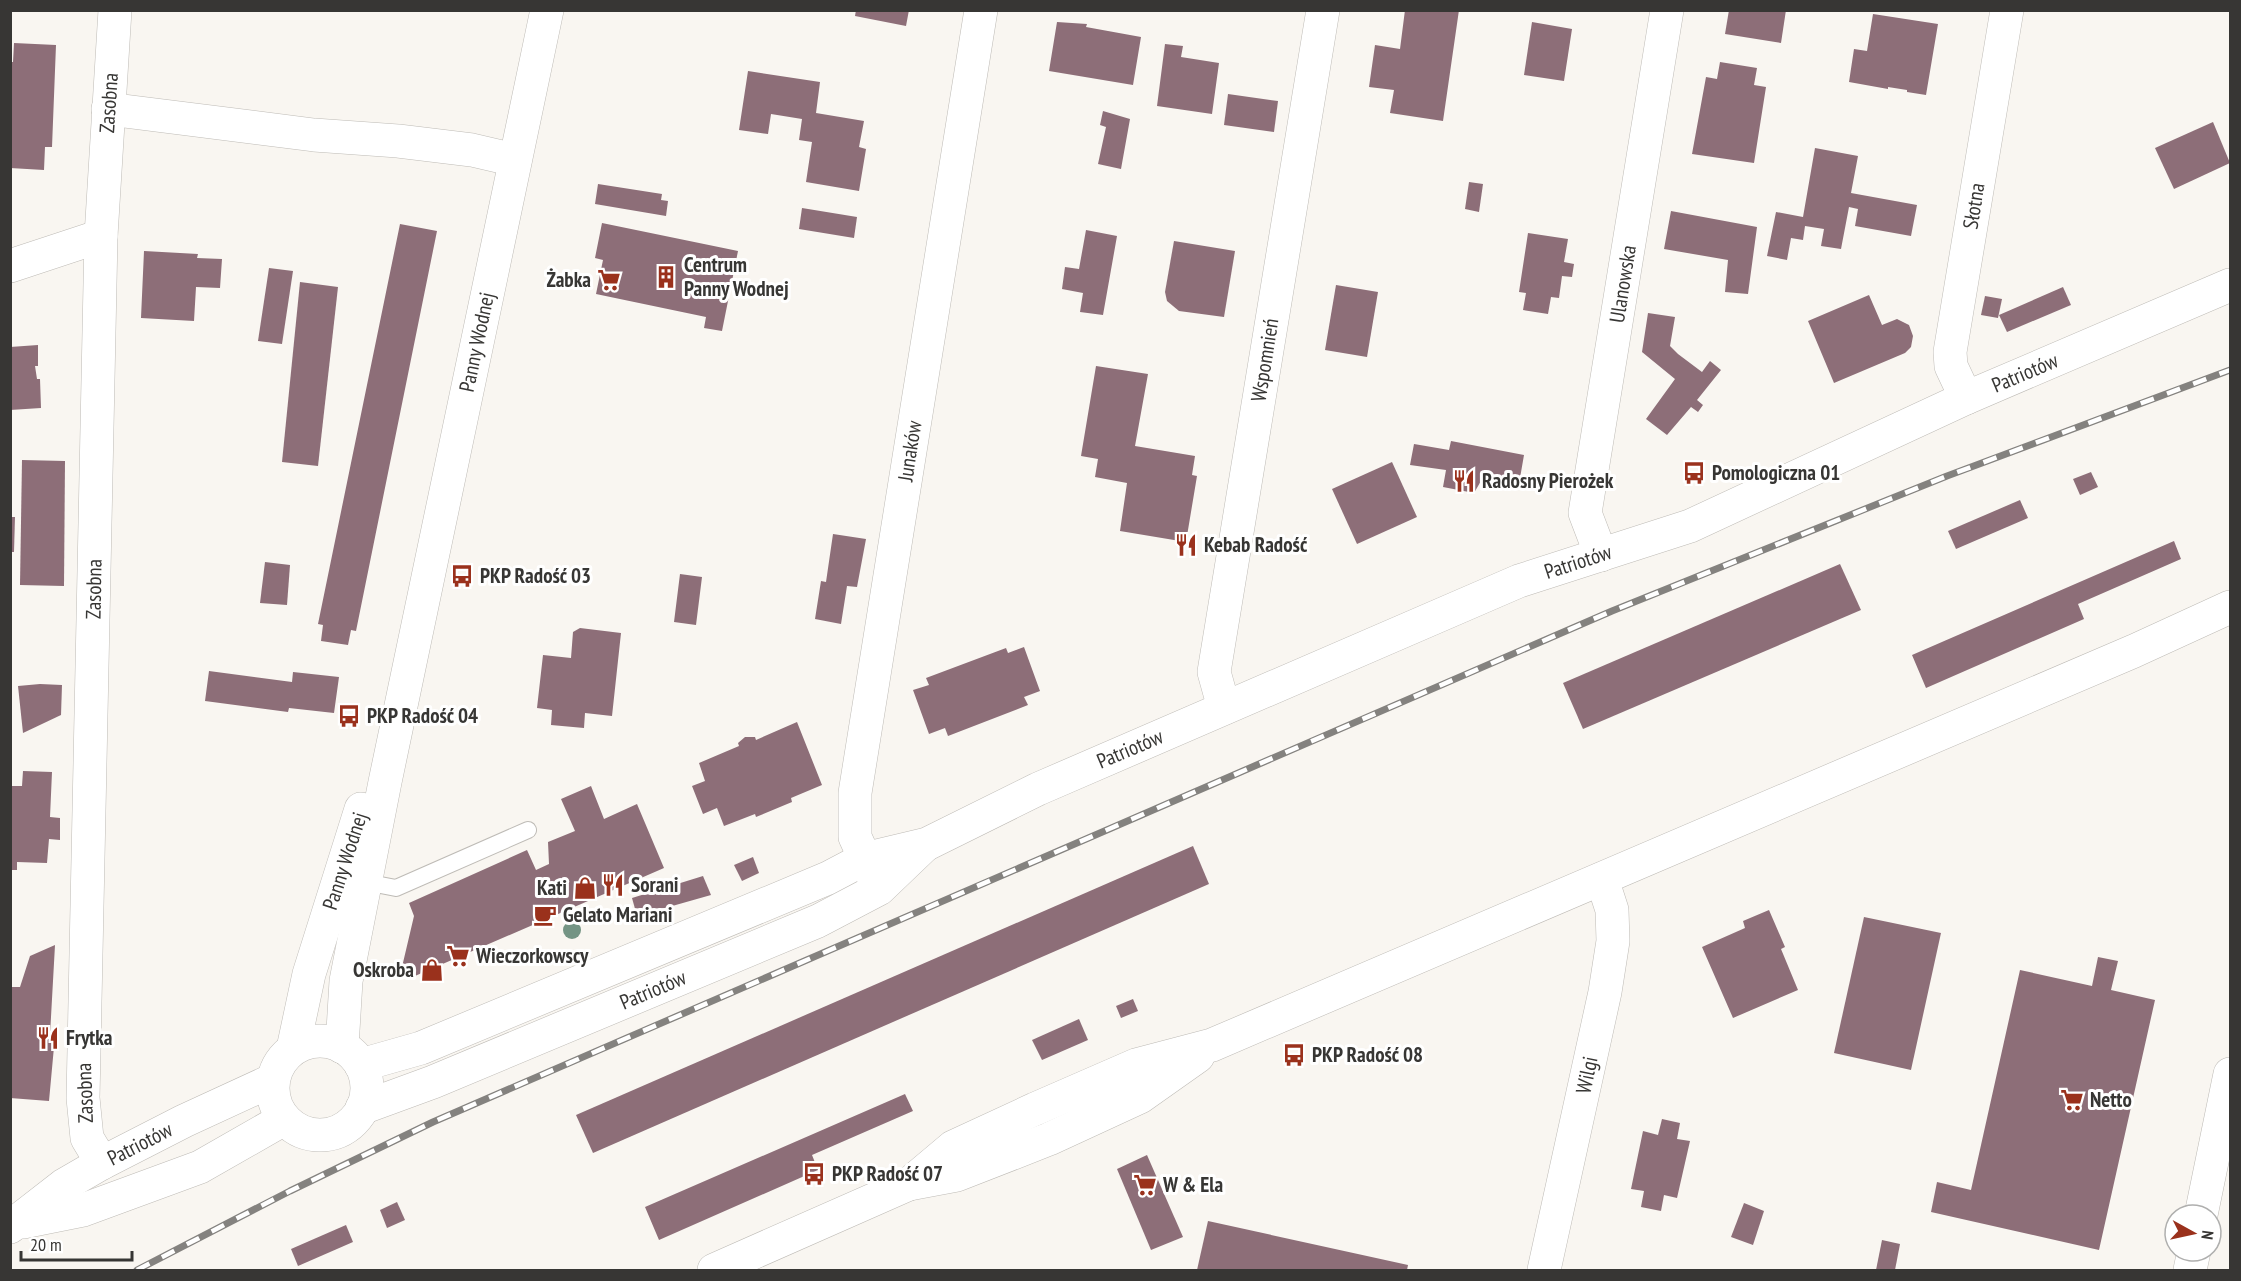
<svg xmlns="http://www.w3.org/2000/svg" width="2241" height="1281" font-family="'PT Sans Narrow',sans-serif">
<rect width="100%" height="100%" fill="#f9f6f1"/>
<g fill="#8d6e78">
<polygon points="856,10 909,10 906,26 855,16"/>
<polygon points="1405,10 1459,10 1443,121 1390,113 1394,90 1369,87 1375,45 1400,49"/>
<polygon points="1729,10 1786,10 1781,43 1725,34"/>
<polygon points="1873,14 1938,24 1926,95 1907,92 1907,90 1888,87 1888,89 1849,82 1854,49 1867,51"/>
<polygon points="1057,22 1087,24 1086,27 1141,37 1133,85 1049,71"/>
<polygon points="1532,22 1572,29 1564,81 1524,75"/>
<polygon points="14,43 56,45 52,147 45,147 44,170 10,168 10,62 13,62"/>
<polygon points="1165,44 1183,46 1181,57 1219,63 1212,114 1157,106"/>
<polygon points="1720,62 1757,68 1754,85 1766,87 1754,163 1692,154 1706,77 1717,79"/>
<polygon points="748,71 820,82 816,113 864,121 859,147 866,149 859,191 806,182 812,142 799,140 802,119 771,114 768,134 739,130"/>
<polygon points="1228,94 1278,101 1274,132 1224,125"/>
<polygon points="1103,111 1130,119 1121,169 1098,164 1106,127 1100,125"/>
<polygon points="2213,122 2230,163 2174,189 2155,148"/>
<polygon points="1815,148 1858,156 1851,193 1917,205 1911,236 1855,226 1858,209 1849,207 1841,249 1821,246 1824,229 1805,226 1803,240 1791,238 1787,260 1767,256 1776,212 1803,217"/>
<polygon points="1469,182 1483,184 1479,212 1465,209"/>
<polygon points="598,184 662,194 661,200 668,201 666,216 595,204"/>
<polygon points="802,208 857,217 854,238 799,229"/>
<polygon points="1671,211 1757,227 1748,294 1725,292 1728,260 1664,249"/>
<polygon points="602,223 738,251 722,331 704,328 706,317 596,294 603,260 595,258"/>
<polygon points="400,224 437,231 356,631 351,630 348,645 321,641 323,625 318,624"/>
<polygon points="1086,230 1117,236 1103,315 1080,312 1083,293 1062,289 1065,267 1079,269"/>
<polygon points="1528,233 1568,239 1564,262 1574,264 1572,277 1562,276 1559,298 1551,297 1548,314 1523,310 1526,293 1519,292"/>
<polygon points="1174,241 1235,251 1224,317 1179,311 1167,301 1165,292"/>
<polygon points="144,251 198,254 197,258 222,259 220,288 196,287 194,321 141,318"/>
<polygon points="269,268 293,271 282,344 258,341"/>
<polygon points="300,282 338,287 318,466 282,462"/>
<polygon points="1336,285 1378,292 1367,357 1325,350"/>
<polygon points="2063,287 2071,305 2007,332 1999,315"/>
<polygon points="1869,295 1882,325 1897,319 1909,325 1913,336 1911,347 1905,353 1834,383 1808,321"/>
<polygon points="1985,296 2002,299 1998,318 1981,315"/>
<polygon points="1648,313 1675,317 1670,346 1678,354 1702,372 1710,361 1721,370 1697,400 1703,405 1698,412 1691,407 1667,435 1646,419 1675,379 1642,352"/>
<polygon points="38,345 38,366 35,366 37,379 40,379 41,408 10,410 10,347"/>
<polygon points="1096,366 1148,374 1135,446 1195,456 1192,475 1197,476 1186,542 1120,531 1127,483 1095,477 1098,459 1081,456"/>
<polygon points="1451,441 1524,455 1520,478 1485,474 1474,493 1443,487 1446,470 1410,465 1414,444 1449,450"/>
<polygon points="22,460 65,461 64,586 20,585"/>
<polygon points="1392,462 1417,517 1357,544 1332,489"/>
<polygon points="2091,472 2098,487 2080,495 2073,479"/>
<polygon points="2020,500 2028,518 1956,549 1948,531"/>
<polygon points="10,517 15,517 14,552 10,552"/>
<polygon points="833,534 866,539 857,587 847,586 841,624 815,619 821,581 826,582"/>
<polygon points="2174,541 2181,559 2078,604 2084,619 1926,688 1912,655"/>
<polygon points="265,562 290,565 287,605 260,603"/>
<polygon points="1840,564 1861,610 1583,729 1563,683"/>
<polygon points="680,574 702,577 696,625 674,622"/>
<polygon points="580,628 621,633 612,716 585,713 584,728 551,725 552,710 537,708 543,655 571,658 573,632"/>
<polygon points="1024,647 1040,691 1024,697 1028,705 948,736 945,728 929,734 913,690 929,685 926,678 1006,648 1008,653"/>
<polygon points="209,671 292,682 293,672 339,677 334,713 289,708 288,712 205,701"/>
<polygon points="40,684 62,685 61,715 23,733 18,686"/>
<polygon points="797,722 822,785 791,798 792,802 756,817 755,814 724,826 717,808 703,814 692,786 705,781 699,763 739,746 738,743 745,737 755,737 756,740"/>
<polygon points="23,771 52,772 50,817 60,818 60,840 49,839 47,863 17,862 17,870 10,870 10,786 22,786"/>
<polygon points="591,786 604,819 637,804 664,868 408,979 402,967 414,916 409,903 527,850 536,870 549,864 548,842 575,831 561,799"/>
<polygon points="1193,846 1209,884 593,1153 576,1115"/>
<polygon points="753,857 759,873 742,881 734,865"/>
<polygon points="703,876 711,895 637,916 632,898"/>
<polygon points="1769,910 1785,947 1781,949 1798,990 1733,1018 1702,947 1745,928 1743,921"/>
<polygon points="1864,917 1941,933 1911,1070 1834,1053"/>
<polygon points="55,945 50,1035 55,1036 49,1101 10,1098 10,987 20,987 30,956"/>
<polygon points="2098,957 2118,961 2111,990 2155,1000 2099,1250 1931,1212 1937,1182 1971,1190 2020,970 2092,986"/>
<polygon points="1133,999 1138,1011 1121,1018 1116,1006"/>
<polygon points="1079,1019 1088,1040 1042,1060 1032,1040"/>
<polygon points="905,1094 913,1111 812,1155 818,1170 659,1240 645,1207"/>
<polygon points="1662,1119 1680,1123 1677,1139 1690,1141 1677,1198 1664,1195 1661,1211 1641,1207 1644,1191 1631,1189 1643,1131 1658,1135"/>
<polygon points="1147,1155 1183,1237 1151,1250 1117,1169"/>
<polygon points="397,1202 405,1220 387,1228 380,1210"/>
<polygon points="1744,1203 1764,1211 1753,1245 1731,1237"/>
<polygon points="1208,1221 1408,1265 1407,1270 1197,1270"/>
<polygon points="346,1225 353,1242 298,1266 291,1249"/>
<polygon points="1882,1240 1900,1244 1895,1270 1876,1270"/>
</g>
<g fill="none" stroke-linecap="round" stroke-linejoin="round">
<g stroke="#bebbb6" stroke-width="18">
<polyline id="lane" points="365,882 396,888 528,830"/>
</g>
<g stroke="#bebbb6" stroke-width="34">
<g id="street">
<polyline points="108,109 314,135 398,141 472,150 515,160"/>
<polyline points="10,266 101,236"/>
<polyline points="1966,398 1951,366 1950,352 2007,10"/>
<polyline points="1601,555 1585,513 1667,10"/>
<polyline points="1224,708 1214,672 1323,10"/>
<polyline points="877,885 855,837 855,793 981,10"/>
<polyline points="102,1163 87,1138 83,1098 101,236 115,10"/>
<polyline points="2201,1215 2230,1074"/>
<polyline points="1544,1270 1605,992 1613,941 1612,910 1602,879"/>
<polyline points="2190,1270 2194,1251"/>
</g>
</g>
<g stroke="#bebbb6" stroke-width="34">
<g id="secondary">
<circle cx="320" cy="1088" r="47"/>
<polyline points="342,1047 346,981 385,782 547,10"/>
<polyline points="293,1049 309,974 361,809"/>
<polyline points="361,1065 421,1048 828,878 864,859 927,844 1038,789 1519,581 1690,526 1966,398 2230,285"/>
<polyline points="362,1108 433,1082 818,921 879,889 925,845"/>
<polyline points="909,1184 953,1147 1035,1109 1136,1065 1212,1045 2134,651 2230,607"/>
<polyline points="23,1222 83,1210 200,1167 284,1119"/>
<polyline points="10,1227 64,1185 102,1163 184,1121 273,1080"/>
<polyline points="714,1270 909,1184 957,1175 1049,1139 1140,1097 1198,1056"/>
</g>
</g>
<use href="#lane" stroke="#fff" stroke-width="16"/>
<use href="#street" stroke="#fff" stroke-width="33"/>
<use href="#secondary" stroke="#fff" stroke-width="33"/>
<g stroke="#84827f" stroke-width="7">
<polyline id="rail" points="137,1270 290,1191 433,1122 1612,611 1947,476 2230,370"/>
</g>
<use href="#rail" stroke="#fff" stroke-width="4.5" stroke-dasharray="14" stroke-linecap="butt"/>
</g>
<circle fill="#749484" cx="572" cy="930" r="9"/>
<defs>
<g id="building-bare" transform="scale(1.8)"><path d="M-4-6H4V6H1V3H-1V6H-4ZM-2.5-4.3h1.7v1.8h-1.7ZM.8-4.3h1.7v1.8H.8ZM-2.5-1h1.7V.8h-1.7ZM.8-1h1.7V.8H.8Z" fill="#9a311c" stroke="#fff" stroke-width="2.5" paint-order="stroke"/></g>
<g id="supermarket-bare" transform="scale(1.8)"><path d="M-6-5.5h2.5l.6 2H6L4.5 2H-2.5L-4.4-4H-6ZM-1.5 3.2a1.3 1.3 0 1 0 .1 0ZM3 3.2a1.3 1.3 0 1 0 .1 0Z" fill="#9a311c" stroke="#fff" stroke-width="2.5" paint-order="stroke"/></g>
<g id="bus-bare" transform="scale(1.8)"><path d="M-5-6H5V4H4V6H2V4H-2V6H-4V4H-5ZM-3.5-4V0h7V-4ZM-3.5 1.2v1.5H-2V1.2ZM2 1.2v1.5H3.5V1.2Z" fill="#9a311c" stroke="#fff" stroke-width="2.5" paint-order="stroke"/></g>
<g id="restaurant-bare" transform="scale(1.8)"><path d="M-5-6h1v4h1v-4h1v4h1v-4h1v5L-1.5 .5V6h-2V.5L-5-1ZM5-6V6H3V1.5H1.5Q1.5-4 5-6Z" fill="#9a311c" stroke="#fff" stroke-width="2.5" paint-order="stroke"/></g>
<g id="shop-bare" transform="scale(1.8)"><path d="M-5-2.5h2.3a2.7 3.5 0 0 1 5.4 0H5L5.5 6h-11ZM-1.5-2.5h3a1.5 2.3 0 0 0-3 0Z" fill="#9a311c" stroke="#fff" stroke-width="2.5" paint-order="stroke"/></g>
<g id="cafe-bare" transform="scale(1.8)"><path d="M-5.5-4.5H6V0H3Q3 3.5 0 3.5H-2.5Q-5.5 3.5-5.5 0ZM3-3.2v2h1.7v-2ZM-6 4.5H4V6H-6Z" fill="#9a311c" stroke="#fff" stroke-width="2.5" paint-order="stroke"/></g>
</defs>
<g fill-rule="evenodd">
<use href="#building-bare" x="666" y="277"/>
<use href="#supermarket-bare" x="609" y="280"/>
<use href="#bus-bare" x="1694" y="473"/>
<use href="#restaurant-bare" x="1464" y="481"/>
<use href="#restaurant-bare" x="1186" y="545"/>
<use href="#bus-bare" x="462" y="576"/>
<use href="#bus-bare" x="349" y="716"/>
<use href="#restaurant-bare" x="613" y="885"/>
<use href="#shop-bare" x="585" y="888"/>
<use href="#cafe-bare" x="545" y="915"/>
<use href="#supermarket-bare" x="458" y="956"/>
<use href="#shop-bare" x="432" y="970"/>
<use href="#restaurant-bare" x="48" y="1038"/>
<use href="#bus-bare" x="1294" y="1055"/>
<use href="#supermarket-bare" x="2072" y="1100"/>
<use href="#bus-bare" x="814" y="1174"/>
<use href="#supermarket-bare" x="1145" y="1185"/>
</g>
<g text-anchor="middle" stroke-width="6" stroke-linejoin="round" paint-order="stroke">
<g font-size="21" fill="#373634" stroke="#fff">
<text transform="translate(109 103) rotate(-86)" y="7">Zasobna</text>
<text transform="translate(1974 206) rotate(-81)" y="7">Słotna</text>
<text transform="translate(1623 284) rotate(-81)" y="7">Ulanowska</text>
<text transform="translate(477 342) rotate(-78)" y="7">Panny Wodnej</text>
<text transform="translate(1265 360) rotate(-81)" y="7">Wspomnień</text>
<text transform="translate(2025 373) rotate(-23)" y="7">Patriotów</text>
<text transform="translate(910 451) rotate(-81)" y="7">Junaków</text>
<text transform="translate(1578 562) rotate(-18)" y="7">Patriotów</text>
<text transform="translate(94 589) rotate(-89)" y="7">Zasobna</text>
<text transform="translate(1130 749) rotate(-23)" y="7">Patriotów</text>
<text transform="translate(345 861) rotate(-72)" y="7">Panny Wodnej</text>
<text transform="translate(653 990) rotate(-23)" y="7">Patriotów</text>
<text transform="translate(1587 1075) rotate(-78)" y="7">Wilgi</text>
<text transform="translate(85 1093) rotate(-92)" y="7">Zasobna</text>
<text transform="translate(140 1144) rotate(-27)" y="7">Patriotów</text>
</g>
<g font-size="21" font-weight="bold" fill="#373634" stroke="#fff" text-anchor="start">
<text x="684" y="272">Centrum<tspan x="684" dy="24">Panny Wodnej</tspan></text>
<text x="591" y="287" text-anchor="end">Żabka</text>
<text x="1712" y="480">Pomologiczna 01</text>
<text x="1482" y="488">Radosny Pierożek</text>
<text x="1204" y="552">Kebab Radość</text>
<text x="480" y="583">PKP Radość 03</text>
<text x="367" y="723">PKP Radość 04</text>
<text x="631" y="892">Sorani</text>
<text x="567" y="895" text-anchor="end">Kati</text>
<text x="563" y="922">Gelato Mariani</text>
<text x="476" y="963">Wieczorkowscy</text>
<text x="414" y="977" text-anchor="end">Oskroba</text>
<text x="66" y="1045">Frytka</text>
<text x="1312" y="1062">PKP Radość 08</text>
<text x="2090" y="1107">Netto</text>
<text x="832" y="1181">PKP Radość 07</text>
<text x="1163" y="1192">W &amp; Ela</text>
</g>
</g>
<rect width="2241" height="1281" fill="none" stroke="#373634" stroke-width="24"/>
<g transform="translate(2193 1233) rotate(98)"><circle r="28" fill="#ffffff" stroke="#afafae" stroke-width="1.5"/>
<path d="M0-4.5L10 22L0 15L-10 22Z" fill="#9a311c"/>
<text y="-9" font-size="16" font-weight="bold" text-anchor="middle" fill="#373634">N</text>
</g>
<path d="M21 1251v9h111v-9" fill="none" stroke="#373634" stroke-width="3"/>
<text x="30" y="1251" font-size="18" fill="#373634" stroke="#ffffff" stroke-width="4.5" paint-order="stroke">20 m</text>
</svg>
